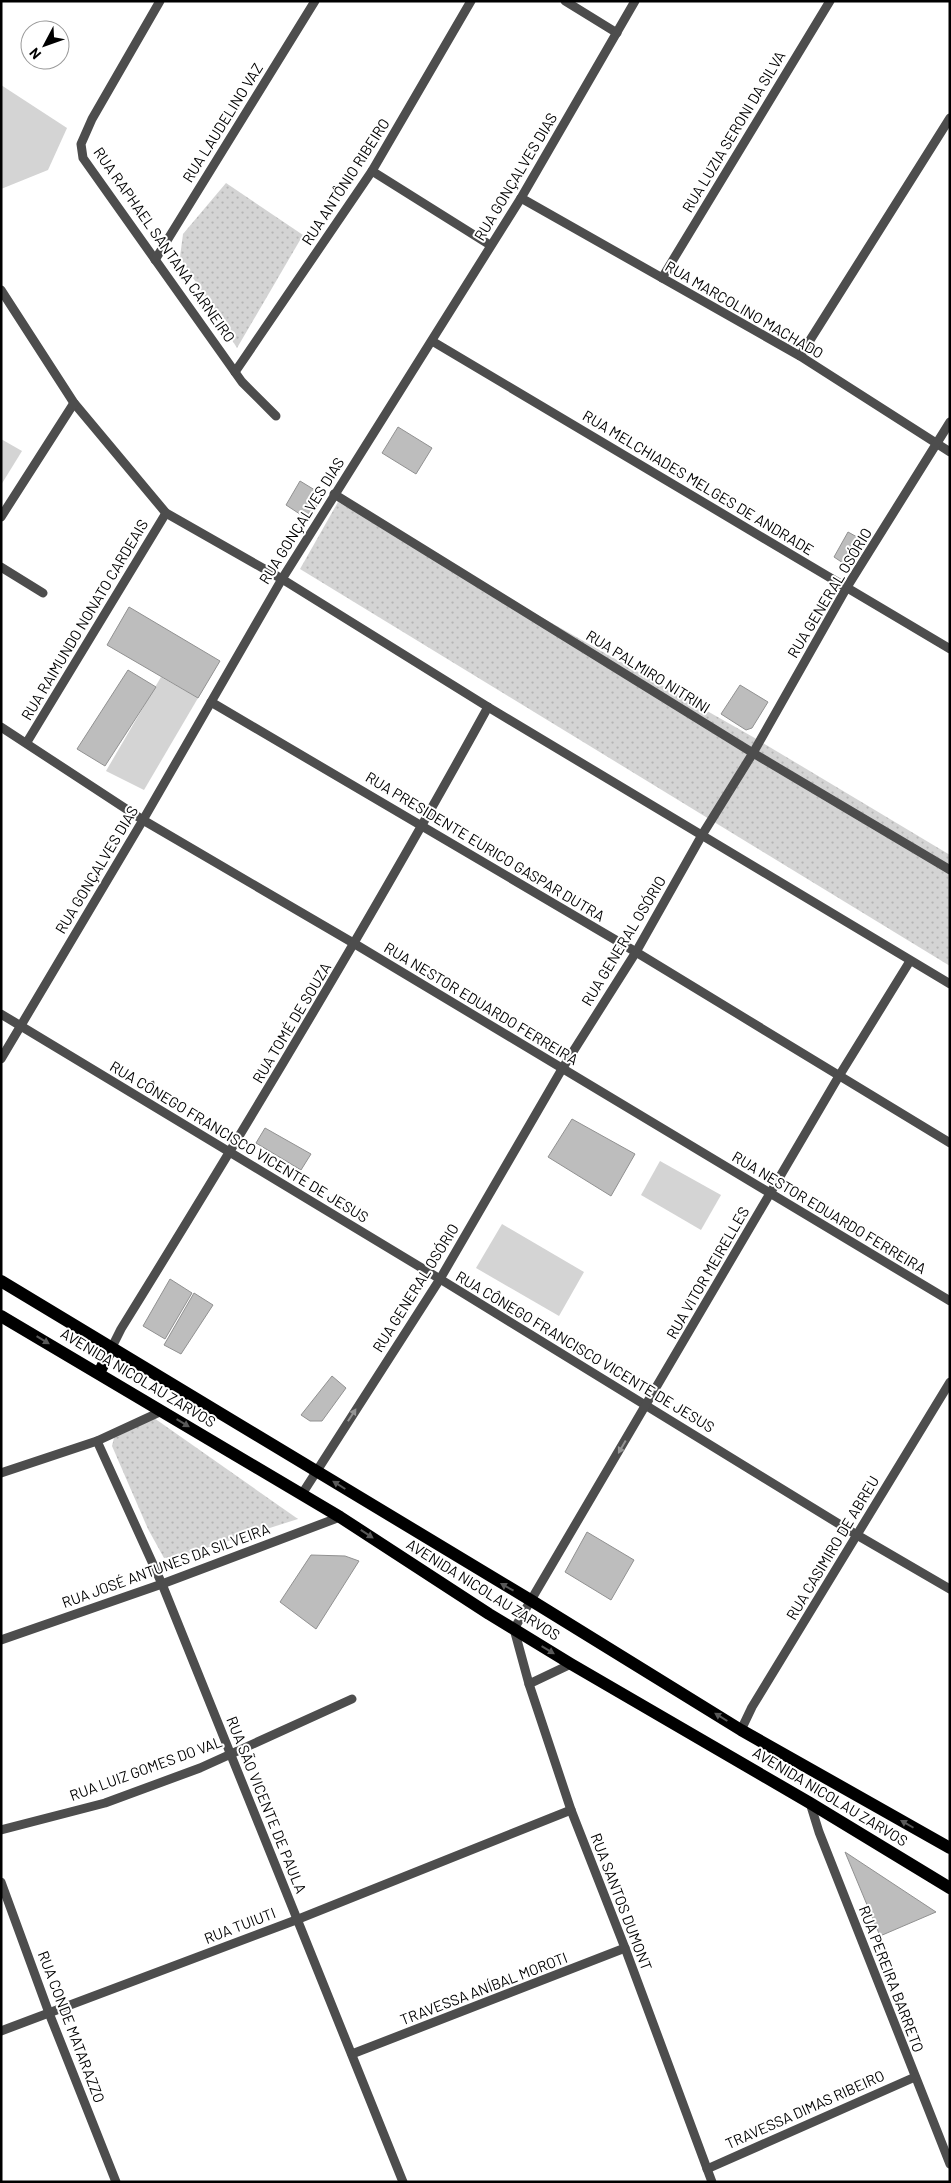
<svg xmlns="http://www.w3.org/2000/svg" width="951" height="2183" font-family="Barlow,sans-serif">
<defs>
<pattern id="park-dots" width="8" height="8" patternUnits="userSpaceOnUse" patternTransform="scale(1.25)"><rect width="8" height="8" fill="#d4d4d4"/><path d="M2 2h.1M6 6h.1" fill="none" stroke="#b4b4b4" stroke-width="1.8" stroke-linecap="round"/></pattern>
</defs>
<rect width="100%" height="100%" fill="#fff"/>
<g fill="#d4d4d4">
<polygon points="1,85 67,128 48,170 1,189"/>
<polygon points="1,439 22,451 1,485"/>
<polygon points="161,677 198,698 144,790 106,771"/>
<polygon points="660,1161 721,1195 701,1230 641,1195"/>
<polygon points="502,1224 584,1272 559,1316 476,1268"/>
</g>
<g fill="url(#park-dots)">
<polygon points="226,183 303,235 237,348 180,257 183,234"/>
<polygon points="338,502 753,737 950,855 950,966 300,569"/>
<polygon points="154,1418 298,1519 181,1556 164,1558 148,1529 112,1446 114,1438"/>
</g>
<g fill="#bdbdbd" stroke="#919191">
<polygon points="398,427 432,448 416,474 382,453"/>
<polygon points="300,481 323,495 309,520 286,505"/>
<polygon points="848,532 866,542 855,561 846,565 834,557"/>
<polygon points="129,607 220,661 198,698 107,645"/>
<polygon points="128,670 156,687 105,766 77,749"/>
<polygon points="740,685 768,702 752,728 746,730 721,714"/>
<polygon points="572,1119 635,1154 611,1196 548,1157"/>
<polygon points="265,1128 311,1154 301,1170 256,1143"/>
<polygon points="170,1279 192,1293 165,1339 143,1326"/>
<polygon points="194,1293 213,1305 181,1354 164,1345"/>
<polygon points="332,1376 346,1388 322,1421 310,1421 301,1415"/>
<polygon points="587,1532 634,1560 611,1600 565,1572"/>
<polygon points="311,1555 345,1556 359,1561 316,1629 280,1602"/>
<polygon points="845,1852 936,1912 880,1936"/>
</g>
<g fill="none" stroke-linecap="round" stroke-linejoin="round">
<g stroke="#4d4d4d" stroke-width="9">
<polyline points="160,1 92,119 81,144 83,158 242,382 276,416"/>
<polyline points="565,1 617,33"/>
<polyline points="372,171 490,245"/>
<polyline points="521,198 800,356 950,452"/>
<polyline points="155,260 315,1"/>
<polyline points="662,278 830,1"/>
<polyline points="1,290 74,403 166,513 282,579 488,707 950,984"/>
<polyline points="432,341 950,649"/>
<polyline points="800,356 950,118"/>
<polyline points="235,372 372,171 471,1"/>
<polyline points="334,494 753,753 950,870"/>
<polyline points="1,517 74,403"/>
<polyline points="1,567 43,593"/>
<polyline points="211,702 636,952 950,1143"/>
<polyline points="1,727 143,820 355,944 950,1301"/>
<polyline points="27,742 166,513"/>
<polyline points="1,1014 440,1279 857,1535 950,1589"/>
<polyline points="1,1059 143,820 282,579 521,198 635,1"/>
<path d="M111 1349 121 1329C248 1124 372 918 488 707"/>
<polyline points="97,1441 162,1584 403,2182"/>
<polyline points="1,1473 97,1441 162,1411"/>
<polyline points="302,1494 440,1279 562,1069 636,952 702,835 753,753 847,587 950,422"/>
<polyline points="1,1640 162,1584 340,1517"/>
<polyline points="529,1684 571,1664"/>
<polyline points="741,1730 752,1707 950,1382"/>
<polyline points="810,1803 819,1832 950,2164"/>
<polyline points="1,1830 105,1803 200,1768 352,1699"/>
<polyline points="1,1882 49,2013 116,2182"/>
<polyline points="1,2031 296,1920 571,1810"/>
<polyline points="352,2054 625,1948"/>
<polyline points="707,2169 915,2077"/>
<polyline points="712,2182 625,1948 571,1810 529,1684 514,1629 839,1076 910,961"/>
</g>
<g stroke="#000" stroke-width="12">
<polyline points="1,1281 532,1601 741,1730 950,1848"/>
<polyline points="1,1316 340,1517 489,1614 571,1664 810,1803 950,1888"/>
<polyline points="99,1373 111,1349"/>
</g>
</g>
<defs><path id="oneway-solid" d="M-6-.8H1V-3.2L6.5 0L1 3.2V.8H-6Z" transform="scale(1.25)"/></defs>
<g fill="#595959">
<use href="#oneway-solid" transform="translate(43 1340) rotate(31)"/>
<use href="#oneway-solid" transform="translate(183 1423) rotate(31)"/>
<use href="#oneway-solid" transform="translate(339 1485) rotate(-148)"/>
<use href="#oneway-solid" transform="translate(367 1534) rotate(33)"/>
<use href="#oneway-solid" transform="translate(507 1587) rotate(-151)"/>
<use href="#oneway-solid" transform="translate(548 1650) rotate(31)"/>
<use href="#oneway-solid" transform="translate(721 1717) rotate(-148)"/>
<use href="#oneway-solid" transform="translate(907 1824) rotate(-150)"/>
</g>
<g fill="#949494">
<use href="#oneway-solid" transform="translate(352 1415) rotate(-57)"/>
<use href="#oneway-solid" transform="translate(622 1447) rotate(120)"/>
</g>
<g text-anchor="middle" stroke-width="4" stroke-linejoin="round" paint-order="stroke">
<g font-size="15" fill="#000" stroke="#fff">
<text transform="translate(223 123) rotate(-58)" y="5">RUA LAUDELINO VAZ</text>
<text transform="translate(734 132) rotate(-59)" y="5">RUA LUZIA SERONI DA SILVA</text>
<text transform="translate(516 177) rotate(-59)" y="5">RUA GONÇALVES DIAS</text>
<text transform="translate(346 182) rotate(-57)" y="5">RUA ANTÔNIO RIBEIRO</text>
<text transform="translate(164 245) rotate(55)" y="5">RUA RAPHAEL SANTANA CARNEIRO</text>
<text transform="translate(744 310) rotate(30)" y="5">RUA MARCOLINO MACHADO</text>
<text transform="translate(698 483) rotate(31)" y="5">RUA MELCHIADES MELGES DE ANDRADE</text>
<text transform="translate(302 521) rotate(-58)" y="5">RUA GONÇALVES DIAS</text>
<text transform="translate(830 593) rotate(-59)" y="5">RUA GENERAL OSÓRIO</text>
<text transform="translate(85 620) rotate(-59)" y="5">RUA RAIMUNDO NONATO CARDEAIS</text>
<text transform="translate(648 672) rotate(32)" y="5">RUA PALMIRO NITRINI</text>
<text transform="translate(485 847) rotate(31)" y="5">RUA PRESIDENTE EURICO GASPAR DUTRA</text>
<text transform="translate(97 870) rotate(-59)" y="5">RUA GONÇALVES DIAS</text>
<text transform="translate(624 941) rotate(-59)" y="5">RUA GENERAL OSÓRIO</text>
<text transform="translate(481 1004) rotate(31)" y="5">RUA NESTOR EDUARDO FERREIRA</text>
<text transform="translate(292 1023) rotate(-59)" y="5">RUA TOMÉ DE SOUZA</text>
<text transform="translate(239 1142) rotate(31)" y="5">RUA CÔNEGO FRANCISCO VICENTE DE JESUS</text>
<text transform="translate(829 1213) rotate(31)" y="5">RUA NESTOR EDUARDO FERREIRA</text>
<text transform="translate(708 1273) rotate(-60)" y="5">RUA VITOR MEIRELLES</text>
<text transform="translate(416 1288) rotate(-58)" y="5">RUA GENERAL OSÓRIO</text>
<text transform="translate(585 1352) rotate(31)" y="5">RUA CÔNEGO FRANCISCO VICENTE DE JESUS</text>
<text transform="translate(138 1378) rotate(31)" y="5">AVENIDA NICOLAU ZARVOS</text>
<text transform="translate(833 1548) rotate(-59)" y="5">RUA CASIMIRO DE ABREU</text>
<text transform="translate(166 1566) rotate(-20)" y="5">RUA JOSÉ ANTUNES DA SILVEIRA</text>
<text transform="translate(483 1590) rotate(32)" y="5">AVENIDA NICOLAU ZARVOS</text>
<text transform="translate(146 1769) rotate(-20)" y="5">RUA LUIZ GOMES DO VAL</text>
<text transform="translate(830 1797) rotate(31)" y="5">AVENIDA NICOLAU ZARVOS</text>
<text transform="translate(266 1805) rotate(68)" y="5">RUA SÃO VICENTE DE PAULA</text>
<text transform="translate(621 1902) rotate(69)" y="5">RUA SANTOS DUMONT</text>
<text transform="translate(240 1926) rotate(-21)" y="5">RUA TUIUTI</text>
<text transform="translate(891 1979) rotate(69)" y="5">RUA PEREIRA BARRETO</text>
<text transform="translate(484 1989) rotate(-21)" y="5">TRAVESSA ANÍBAL MOROTI</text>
<text transform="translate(71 2027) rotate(69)" y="5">RUA CONDE MATARAZZO</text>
<text transform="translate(805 2110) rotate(-24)" y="5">TRAVESSA DIMAS RIBEIRO</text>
</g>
</g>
<rect width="951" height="2183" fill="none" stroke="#000000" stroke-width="5"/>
<g transform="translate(45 45) rotate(229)"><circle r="24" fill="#ffffff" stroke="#999999"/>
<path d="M0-4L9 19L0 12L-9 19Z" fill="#000000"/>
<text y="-8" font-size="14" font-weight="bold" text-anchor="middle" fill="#000000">N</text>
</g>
</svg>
